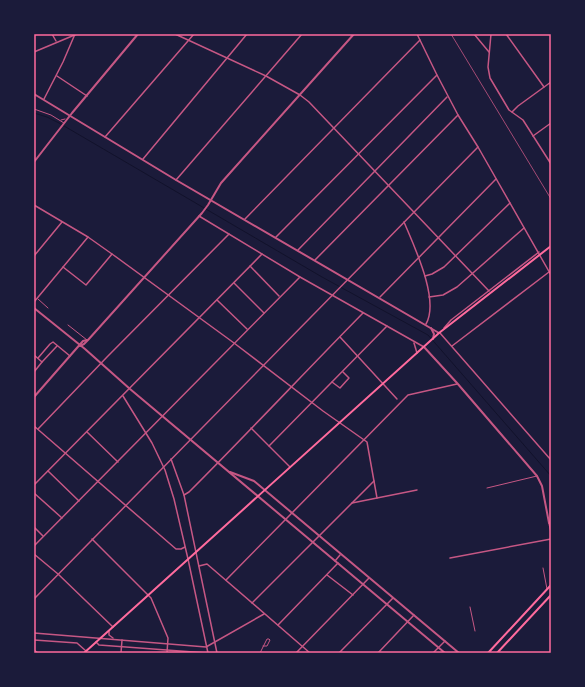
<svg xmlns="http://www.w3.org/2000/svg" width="585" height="687" font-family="'Nunito Sans',sans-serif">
<rect width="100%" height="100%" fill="#1b1b3a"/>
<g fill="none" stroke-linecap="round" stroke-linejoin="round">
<polyline stroke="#12122b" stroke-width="1" points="34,113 47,117 59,123 322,277 428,335 551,476"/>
<g stroke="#c65784" stroke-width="1">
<polyline points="38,299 48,308"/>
<polyline points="68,325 87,340"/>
<polyline points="487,488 537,476"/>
<polyline points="543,568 547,589"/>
<polyline points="470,607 475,631"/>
<polyline points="260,653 267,639 269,639 270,640 267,646 263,646"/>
</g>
<g stroke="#c65784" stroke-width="1">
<polyline points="34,109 51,115 64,123"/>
<polyline points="61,120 65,119"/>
</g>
<g stroke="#c65784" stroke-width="1.5">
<polyline points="52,34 56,41"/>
<polyline points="175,34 266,76 300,95 309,102 489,291"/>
<polyline points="417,34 437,75 458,115 478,147 551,275"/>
<polyline points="474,34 489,52"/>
<polyline points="491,34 488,67 490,78 509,110 523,120 551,164"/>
<polyline points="506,34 544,87"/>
<polyline points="34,52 77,34"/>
<polyline points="57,76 87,96"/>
<polyline points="44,99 63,62 75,34"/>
<polyline points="512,112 518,106 551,82"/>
<polyline points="533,136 551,123"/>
<polyline points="105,137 194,34"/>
<polyline points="143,159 247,34"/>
<polyline points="176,180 302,34"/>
<polyline points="34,205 88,237 112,254 234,343 323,411 367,442 377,498"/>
<polyline points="199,216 300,277 424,347"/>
<polyline points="245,219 420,40"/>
<path d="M404 222C414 246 440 300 426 324"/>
<polyline points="276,237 437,75"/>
<polyline points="298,250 447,97"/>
<polyline points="34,256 62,222"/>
<polyline points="315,260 458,115"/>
<polyline points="250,266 279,296"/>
<polyline points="63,267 86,285 112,254"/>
<polyline points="425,276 432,274 444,267 510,203"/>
<polyline points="234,283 264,313"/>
<polyline points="380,297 496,179"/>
<polyline points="429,297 443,295 457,287 524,228"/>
<polyline points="217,300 247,329"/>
<polyline points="34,302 88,237"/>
<polyline points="444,328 451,320 539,252"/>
<polyline points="440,333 551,460"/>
<polyline points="340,337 397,399"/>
<polyline points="414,343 417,353"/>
<polyline points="452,346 549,272"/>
<polyline points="34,355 42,362 34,372"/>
<polyline points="38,358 50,344 53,342 70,356"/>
<polyline points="42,362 57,346"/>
<polyline points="332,382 340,388 349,378 343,372"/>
<polyline points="123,396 152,443 165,470 174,499 188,559 208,653"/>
<polyline points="34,426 176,549 181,549 185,547"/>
<polyline points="251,428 290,467"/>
<polyline points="38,429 107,357 229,234"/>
<polyline points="87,432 118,462"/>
<polyline points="269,446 387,326"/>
<polyline points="171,459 184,495 217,653"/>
<polyline points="48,471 79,501"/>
<polyline points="34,485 262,254"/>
<polyline points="34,493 62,518"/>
<path d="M184 495 189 492C248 433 305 372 363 313"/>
<polyline points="352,503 417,490"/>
<polyline points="549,523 551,532"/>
<polyline points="34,527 43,536"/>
<polyline points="92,539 151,598 168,638 167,653"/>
<polyline points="34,546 300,277"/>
<polyline points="34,554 58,574 113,627"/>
<polyline points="450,558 551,539"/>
<polyline points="335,561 340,555"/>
<polyline points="199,566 207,564 310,653"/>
<polyline points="327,575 353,595"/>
<polyline points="226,580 408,395 457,384"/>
<polyline points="34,599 478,147"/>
<polyline points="252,603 374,481"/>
<polyline points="278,625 338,563"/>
<polyline points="109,631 109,635 113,638"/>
<polyline points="34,633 206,647 264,614"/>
<polyline points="34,640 77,643 86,651"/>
<polyline points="96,642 99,645 207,653"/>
<polyline points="34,650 38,653"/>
<polyline points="121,653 122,640"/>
<polyline points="296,653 369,578"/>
<polyline points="339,653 393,598"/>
<polyline points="378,653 414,615"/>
<polyline points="433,653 445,641"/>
</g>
<g stroke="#c65784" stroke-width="2">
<polyline points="34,94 176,180 439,333"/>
<polyline points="34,162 72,113 138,34"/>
<polyline points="34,308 85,349 130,389 445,653"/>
<polyline points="431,328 434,334 433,339"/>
<polyline points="80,346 84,344 88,340 202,213 208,205 221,183 354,34"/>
<polyline points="424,347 457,383 537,476 542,486 549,523"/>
<polyline points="34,397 83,341 87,340"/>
<polyline points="230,472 254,481 459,653"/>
</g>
<g stroke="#ff6b9d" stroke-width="2">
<polyline points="84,653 439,333 551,246"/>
<polyline points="488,653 551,585"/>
<polyline points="497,653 551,595"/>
</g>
<polyline stroke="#a44b75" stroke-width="1" points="451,34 551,199"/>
</g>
<rect width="585" height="687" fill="none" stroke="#1b1b3a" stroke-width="70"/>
<rect x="35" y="35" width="515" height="617" fill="none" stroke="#ff6b9d" stroke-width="1.5"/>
</svg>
